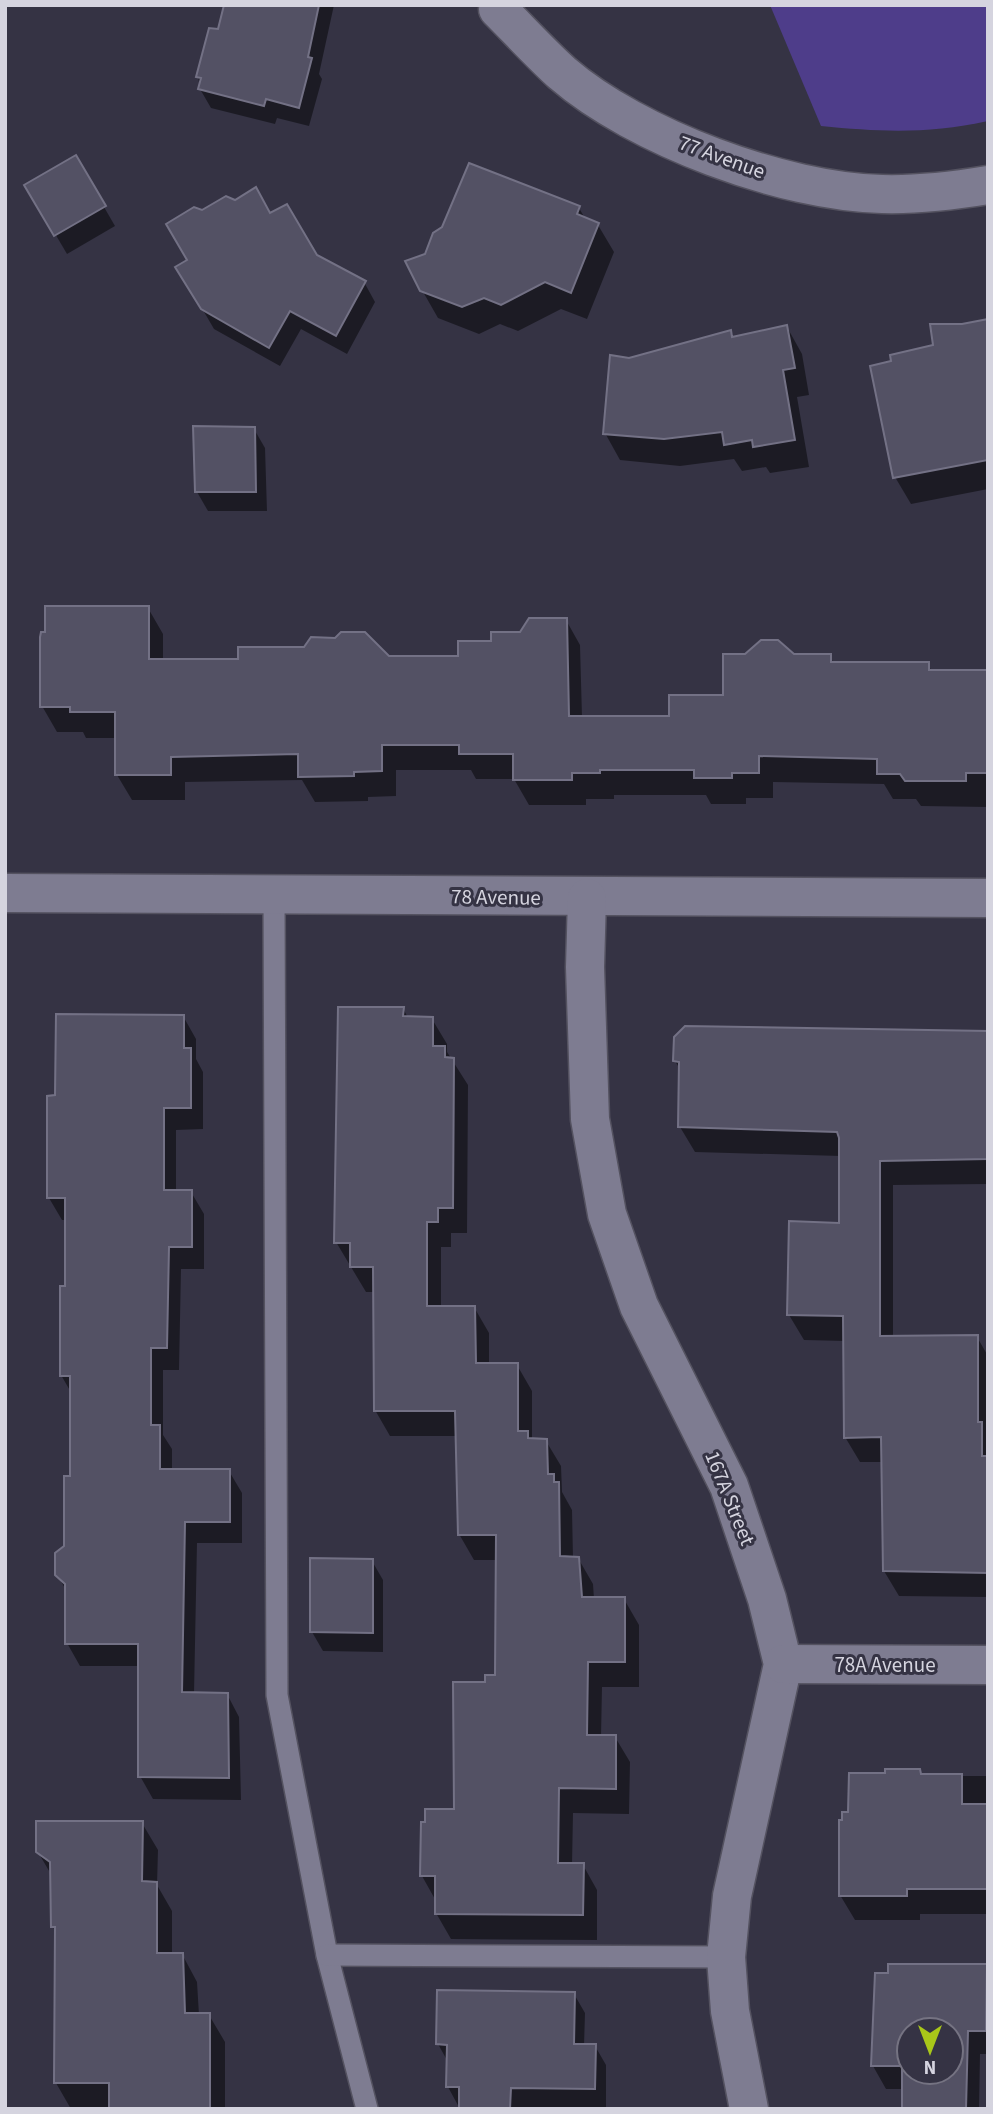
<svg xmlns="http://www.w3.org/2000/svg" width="993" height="2114" font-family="'Source Sans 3',sans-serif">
<rect width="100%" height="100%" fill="#353344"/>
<path fill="#4e3d8a" d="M770 5H988V121C928 134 881 132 821 126Z"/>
<g fill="#0007" fill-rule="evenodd">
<polygon points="227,5 334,5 319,74 322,79 309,126 277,118 275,124 211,108 200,89 198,76"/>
<polygon points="75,157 115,226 67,254 27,186"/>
<polygon points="579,208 586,220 598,225 614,252 587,319 561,309 518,331 500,324 479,334 438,318 422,290 426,256"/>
<polygon points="203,212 270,215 316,256 364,282 375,302 347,354 301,329 280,366 214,329 178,267 189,261"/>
<polygon points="988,321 988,489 911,504 895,477 935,347"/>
<polygon points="787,327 802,354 809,395 797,397 809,467 770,473 766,467 742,471 734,459 680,466 620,460 605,433 630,359 730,332 733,338"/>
<polygon points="254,429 265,448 267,511 208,511 197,492"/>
<polygon points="148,608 163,634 163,661 460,658 493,643 566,620 580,645 582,717 670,717 724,697 793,656 830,656 834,664 928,664 932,672 988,672 988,807 921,806 916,799 893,799 884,784 773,782 773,798 746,798 746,804 711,804 706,795 614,795 614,799 586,799 586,805 529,805 514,779 476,779 471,770 396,770 396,796 368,797 368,801 315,802 302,780 185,782 185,800 132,800 117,775 117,738 86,738 83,732 57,732 42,706"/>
<polygon points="403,1008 408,1018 432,1019 447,1044 447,1052 468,1085 467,1233 451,1233 451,1247 441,1247 441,1308 474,1307 489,1333 489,1365 517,1365 532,1391 532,1440 546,1441 561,1466 562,1492 572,1510 573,1558 578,1558 593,1584 594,1599 624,1599 639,1625 639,1687 602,1687 601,1737 615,1737 630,1762 629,1814 573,1813 572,1865 583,1865 597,1890 597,1940 451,1939 436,1913 436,1901 422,1876 456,1811 487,1684 497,1677 497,1560 474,1560 459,1534 458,1436 390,1436 375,1410 375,1292 366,1292 336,1242"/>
<polygon points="183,1016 196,1039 196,1059 203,1072 203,1129 176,1130 176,1192 191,1192 204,1214 204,1269 181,1269 179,1370 163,1370 163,1435 172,1449 172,1471 229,1471 242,1493 242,1543 197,1543 194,1694 227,1694 239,1717 241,1800 153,1799 140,1776 140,1666 80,1666 67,1643 67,1592 57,1574 66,1546 72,1478 72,1394 61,1375 67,1220 62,1220 49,1198 57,1097"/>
<polygon points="988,1032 988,1184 893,1185 893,1337 977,1337 988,1356 988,1597 899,1596 884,1571 883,1462 860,1462 845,1437 845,1341 804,1340 789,1315 841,1225 841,1156 695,1152 680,1127 681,1071 675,1061"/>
<polygon points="372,1561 383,1580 383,1652 323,1651 312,1632"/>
<polygon points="922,1776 988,1776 988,1914 920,1914 920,1920 855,1920 840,1895 850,1813"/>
<polygon points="142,1823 158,1850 157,1885 172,1911 172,1954 182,1954 197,1982 199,2015 209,2015 225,2042 225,2109 71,2109 56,2083 57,1934 53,1927 52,1876 38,1852"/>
<path d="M986 1966 988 2054H980L979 2108 988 2109H904L903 2089H886L873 2066 877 1975ZM909 2030H951V2072H909Z"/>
<polygon points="574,1994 585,2013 584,2046 595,2046 606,2065 606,2108 460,2109 448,2087 448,2062 438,2044"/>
</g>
<g fill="#535164" stroke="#737185" stroke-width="2" fill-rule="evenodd">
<polygon points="224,5 319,5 308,57 312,58 299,108 266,99 264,106 198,89 201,78 196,77 209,28 218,29"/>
<polygon points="76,155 106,206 54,236 24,185"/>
<polygon points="469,163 580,206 577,214 599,223 571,293 545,282 501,305 484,298 462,307 420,291 405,261 425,254 433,233 442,227"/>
<polygon points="256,187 270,213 287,204 317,255 366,281 336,336 290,311 269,348 201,309 175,267 187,260 166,224 194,207 202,210 226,196 235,200"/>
<polygon points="988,319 988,460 893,478 870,366 891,361 890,355 933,345 930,324 962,324"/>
<polygon points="787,325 795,368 783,370 795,440 753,447 752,440 724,445 722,432 664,439 603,434 610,355 629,358 731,330 732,337"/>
<polygon points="193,426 255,427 256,492 195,492"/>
<polygon points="45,606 149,606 149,659 238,659 238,647 304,647 311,637 335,638 341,632 365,632 389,656 458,656 458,641 491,641 491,632 520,632 529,618 567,618 569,716 669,716 669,695 723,695 723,654 745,654 761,640 778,640 794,654 831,654 831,662 929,662 929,670 988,670 988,773 966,773 966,781 905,781 900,774 877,774 877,759 759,756 759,773 732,773 732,778 694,778 694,770 600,770 600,773 572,773 572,780 513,780 513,754 459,754 459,745 382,745 382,771 354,772 354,776 298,777 298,754 171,757 171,775 115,775 115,712 70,712 70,707 40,707 40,637 41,632 45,632"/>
<polygon points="338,1007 404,1007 403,1016 433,1017 433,1046 445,1046 445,1057 454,1058 453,1208 438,1208 438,1222 427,1222 427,1306 475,1306 476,1363 518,1363 518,1431 528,1431 528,1438 547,1439 548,1474 554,1474 554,1482 559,1482 560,1556 579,1557 582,1597 625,1597 625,1662 588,1662 587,1735 616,1735 616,1789 559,1788 558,1863 584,1863 583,1915 435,1914 435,1876 420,1876 421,1822 425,1822 425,1809 454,1809 453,1682 485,1682 485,1675 495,1675 496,1535 458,1535 455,1411 374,1411 373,1267 350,1267 350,1243 334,1243"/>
<polygon points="56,1014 184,1015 184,1048 191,1048 191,1108 164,1108 164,1190 192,1190 192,1247 169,1247 167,1348 151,1348 151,1425 160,1425 160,1469 230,1469 230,1522 185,1522 182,1692 228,1693 229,1778 138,1777 138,1644 65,1644 65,1584 55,1575 55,1553 64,1546 64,1476 70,1476 70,1376 60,1376 60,1286 65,1286 65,1198 47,1198 47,1096 55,1095"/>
<polygon points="685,1026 988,1031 988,1159 880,1161 880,1336 978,1335 978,1422 982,1422 982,1456 988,1456 988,1573 883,1571 881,1437 844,1438 843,1316 787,1315 789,1221 839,1223 839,1138 837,1132 678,1127 679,1062 673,1061 674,1037"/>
<polygon points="310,1558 373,1559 373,1633 310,1632"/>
<polygon points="885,1769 920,1769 921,1774 962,1774 962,1804 988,1804 988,1889 907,1889 907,1896 839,1896 839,1820 842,1820 842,1812 848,1812 849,1773 885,1773"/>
<polygon points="36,1821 143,1821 142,1881 157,1882 157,1953 183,1953 185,2013 210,2013 210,2109 109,2109 109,2083 54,2083 55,1927 51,1927 50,1862 36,1852"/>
<path d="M888 1964H987L986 2031H968L966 2109H902V2066H871L875 1973H888ZM909 2030H951V2072H909Z"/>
<polygon points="437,1990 575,1992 574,2044 596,2044 595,2089 511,2088 510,2109 459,2109 459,2087 446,2087 447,2045 436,2044"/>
</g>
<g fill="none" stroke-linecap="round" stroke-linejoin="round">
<g stroke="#545260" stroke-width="24">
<g id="lane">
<polyline points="274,895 277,1695 327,1955 367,2109"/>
<polyline points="327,1955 726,1957"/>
</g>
</g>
<g stroke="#545260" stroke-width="41">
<g id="street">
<path d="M498 9C519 30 540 53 562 73 636 137 784 192 882 194 918 195 952 191 988 185"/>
<polyline points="5,893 988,898"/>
<polyline points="587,898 585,967 590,1119 607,1214 639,1306 729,1486 767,1599 783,1664 732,1896 726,1957 730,2011 749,2109"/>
<polyline points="783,1664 988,1665"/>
</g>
</g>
<use href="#lane" stroke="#7e7c91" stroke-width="21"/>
<use href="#street" stroke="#7e7c91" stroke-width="38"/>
</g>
<g text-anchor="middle" stroke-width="6" stroke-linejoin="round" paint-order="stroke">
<g font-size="21" fill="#d5d4df" stroke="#353344">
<text transform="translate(722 157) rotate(20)" y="7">77 Avenue</text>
<text transform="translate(496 897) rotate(1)" y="7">78 Avenue</text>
<text transform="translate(730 1498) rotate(68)" y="7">167A Street</text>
<text x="885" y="1672">78A Avenue</text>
</g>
</g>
<rect width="993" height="2114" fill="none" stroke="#d5d4df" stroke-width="14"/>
<g transform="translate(930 2051) rotate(180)"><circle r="33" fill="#353344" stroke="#757382" stroke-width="2"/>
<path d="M0-5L12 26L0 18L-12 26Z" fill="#a9c719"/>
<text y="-10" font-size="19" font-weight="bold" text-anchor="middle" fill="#d5d4df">N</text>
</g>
</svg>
